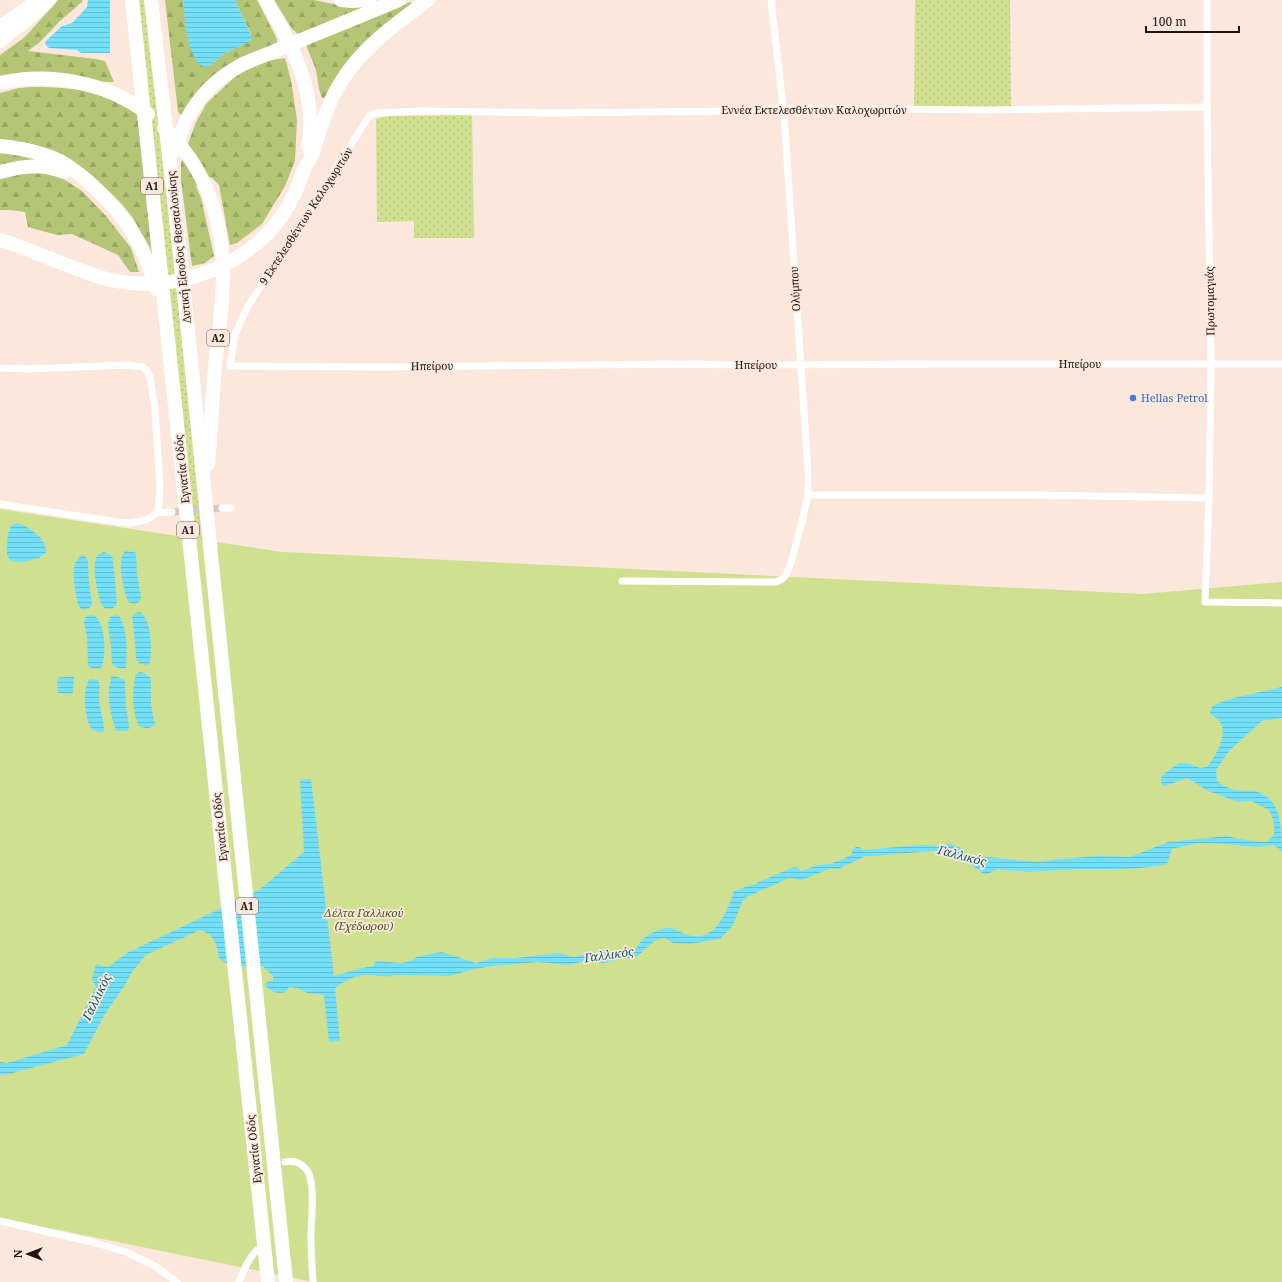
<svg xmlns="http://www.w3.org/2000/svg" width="1282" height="1282" font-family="'Noto Serif',serif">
<defs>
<pattern id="grass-dots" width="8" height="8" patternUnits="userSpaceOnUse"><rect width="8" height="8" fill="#cfe191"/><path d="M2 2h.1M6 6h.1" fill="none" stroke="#b1c07c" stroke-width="1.8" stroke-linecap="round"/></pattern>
<pattern id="forest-firs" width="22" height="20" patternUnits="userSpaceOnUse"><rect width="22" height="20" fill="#b4c576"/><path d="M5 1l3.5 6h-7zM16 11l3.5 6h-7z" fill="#9aa865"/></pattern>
<pattern id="water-rules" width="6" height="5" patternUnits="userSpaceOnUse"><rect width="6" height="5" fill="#74e0f8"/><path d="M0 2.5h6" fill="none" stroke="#64bfd4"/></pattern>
</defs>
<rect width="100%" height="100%" fill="#fbe7dc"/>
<g fill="url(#grass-dots)">
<polygon points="136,0 145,0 207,569 214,713"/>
<polygon points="915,0 1010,0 1011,107 914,107"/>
<polygon points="472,115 474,238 414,238 414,221 377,222 376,119 389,116"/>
</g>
<g fill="url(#forest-firs)">
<polygon points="58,0 83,0 82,2 60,21 40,42 28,51 96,59 105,61 114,82 0,79 0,55 25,37"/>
<polygon points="165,0 183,0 186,28 209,66 225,53 250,41 251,34 235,0 257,0 277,39 277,44 266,50 185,115 181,115 178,112"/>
<polygon points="274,0 314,0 343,6 364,7 298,34 292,29"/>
<polygon points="410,2 413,4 324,98 322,98 319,89 316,70 306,45 309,43 350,28"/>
<polygon points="285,58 291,80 297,120 295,161 285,186 262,224 237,243 230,245 219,185 211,177 196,186 201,198 214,256 205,263 192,266 181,180 181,163 196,122 207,103 238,74 262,62"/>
<path d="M33 87C55 87 79 88 101 95 114 100 125 107 137 114L158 268 149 246 133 218 122 204 94 177 83 168 68 160 0 141V93L19 88Z"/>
<polygon points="0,153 21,156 48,163 0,170"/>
<polygon points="42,173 62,178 82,191 106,216 131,248 139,272 130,272 118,255 72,234 57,235 28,227 25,212 10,210 0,210 0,179 22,174"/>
</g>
<polygon fill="#cfe191" points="0,509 282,552 1143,594 1282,582 1282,1282 313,1282 0,1218"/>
<g fill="url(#water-rules)">
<polygon points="88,0 110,0 110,53 81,53 77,50 49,48 45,44 46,41 62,26 72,23 87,7"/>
<path d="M183 0H235L251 35 252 38 251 41 225 53 209 66 204 67C186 58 185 18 183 0Z"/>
<path d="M18 523C30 528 47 538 46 553L39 558 23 562H16L10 560 7 555V547L8 533 12 525Z"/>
<path d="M125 551 134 552 136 553 137 572 141 598 139 602 134 604 128 602C124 590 116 561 125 551Z"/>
<path d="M104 552 111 555 113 559 117 602 116 606C111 610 107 610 102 606 98 596 90 563 98 555 100 553 101 553 104 552Z"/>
<path d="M83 555 87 558 88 561 89 581 92 605C88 611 81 611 78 605 76 593 67 560 83 555Z"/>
<path d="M140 612C152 620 152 650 150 663L148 665 140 664 138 662 136 658 134 632 132 616 136 613Z"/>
<path d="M92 615C94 616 95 616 97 618 105 626 107 659 101 668 96 669 92 669 88 666L87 638 84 622 86 616Z"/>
<path d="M115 615 119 616C128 628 127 654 126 668 121 669 115 668 112 664L111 649 108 624 110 617Z"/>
<path d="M140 672 145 673 151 678V705L155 725C150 729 145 729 139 726 132 713 132 688 136 674Z"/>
<path d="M114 676 123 679 125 681 126 705 129 726V729L127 731H116C112 719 108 703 109 690 109 686 111 682 111 677Z"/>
<polygon points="63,677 74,677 73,693 67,694 58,693 57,678"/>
<path d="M90 679 98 680C101 685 99 691 99 697 99 708 104 719 104 730L103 732C100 732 97 732 94 731 84 725 82 685 90 679Z"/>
<path d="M1282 687V718L1262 721 1230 750 1216 770 1217 781C1231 792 1239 790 1255 791 1258 792 1261 793 1264 795 1282 805 1282 832 1282 852L1278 848 1272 845 1257 847 1225 844 1198 843 1172 849 1167 864 1159 866 1130 869H1077L1030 872 998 869 985 875 969 863 936 851 893 854 879 856H866L838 869H829L802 880 789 878 745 898 742 902 733 925 728 931 720 939 690 944 673 943 665 938 658 939 649 945 638 956 603 963 585 961 568 965 538 962 494 966 474 969 450 976 395 975C385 979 374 974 363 975 352 977 343 982 335 988L340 1041 329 1042 324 995 307 993 297 988 289 987 287 991C279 995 273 992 266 987L265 984 269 981H273V976L263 966C247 967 232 968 219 959 217 944 215 935 200 930L146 955 132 972 125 985 105 1014 84 1054 9 1074 0 1075V1062L7 1063 67 1045 96 987 92 979 96 964 108 967 127 953 259 890 304 852 300 780 311 779 334 976 358 969 373 966 376 961 401 963 410 961 417 957 430 954 442 952 476 963 492 958H516L559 953 573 957 593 953 627 951 634 952C637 948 639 942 643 939 648 934 661 928 668 928 676 928 681 933 688 935 716 943 727 911 734 891L754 884 789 869C794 867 797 866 801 871L818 865 830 864 852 855V850L856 847H859L863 850 922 845 943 846 948 843 963 849 967 855 1037 862 1059 859 1099 856 1130 857 1168 842 1227 836 1245 840 1263 842 1268 841 1272 837 1274 833V822L1269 810 1251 801 1238 802 1208 791 1187 778 1168 785 1163 786 1161 782V778L1165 773 1179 763H1188L1200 768 1207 767C1216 755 1228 736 1220 722 1218 719 1213 716 1210 714L1212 706 1229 699Z"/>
</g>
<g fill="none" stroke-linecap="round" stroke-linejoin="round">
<polyline stroke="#dac8bd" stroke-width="7" stroke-dasharray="7 3.5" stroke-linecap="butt" points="172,512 222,508"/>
<g stroke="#fff" stroke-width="7">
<polyline points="1207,0 1207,107 1211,364 1209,498 1205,602 1282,603"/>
<polyline points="1207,107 987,110 783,108 738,111 551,113 420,111 378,113 373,114 368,118 280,257 248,306 235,334 230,366 382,367 688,364 737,365 947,364 1282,364"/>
<polyline points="0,368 29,369 128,365 143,367 147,371 150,377 155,409 160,486 159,505 157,513"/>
<polyline points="808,495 1035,495 1209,498"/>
<polyline points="0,504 118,522 130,523 142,521 150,518 157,513 172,512"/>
<polyline points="222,508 231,508"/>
<polyline points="622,581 776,582 782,579 786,575 791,563 801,526 808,495 808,472 784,115 771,0"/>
<path d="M285 1162C293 1160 301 1163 307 1170 316 1185 311 1218 311 1235 311 1251 312 1266 313 1282"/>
<polyline points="0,1221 92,1242 126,1252 155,1266 177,1282"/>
<path d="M239 1282C244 1270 248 1259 257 1250"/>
</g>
<g stroke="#fff" stroke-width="14">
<polyline points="132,0 268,1282"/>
<polyline points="151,0 175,206 286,1282"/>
<path d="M266 0C292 45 318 93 308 147"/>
<polyline points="341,0 352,1 369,0"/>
<polyline points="0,27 33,4"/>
<polyline points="0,41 40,9 49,0"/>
<path d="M0 83C49 72 108 82 148 114"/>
<path d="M164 128C176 140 187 152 196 168 213 196 222 233 223 267 224 300 218 334 215 367 212 399 211 431 208 464"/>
<path d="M0 146C21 148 42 152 62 162 74 169 83 177 93 186 126 216 145 247 156 289"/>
<path d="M176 150C185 110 207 83 243 64L399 0"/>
<path d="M0 172C22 166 43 163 64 172"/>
<path d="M0 240 13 244C31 251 49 258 67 265 83 271 99 278 116 281 184 293 259 262 292 199 298 189 300 178 305 168 308 163 311 158 313 152 321 128 327 104 341 82 362 47 396 24 428 0"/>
</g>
</g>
<circle fill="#3f7fe0" stroke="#fbe7dc" stroke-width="1.5" cx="1133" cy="398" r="4"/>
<g text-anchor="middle" stroke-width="3.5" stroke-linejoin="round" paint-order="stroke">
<g fill="#fbe7dc" stroke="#60544d" stroke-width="1">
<rect x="141" y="178" width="22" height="16" rx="3"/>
<rect x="207" y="330" width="22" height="16" rx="3"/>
<rect x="177" y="522" width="22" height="16" rx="3"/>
<rect x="236" y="898" width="22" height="16" rx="3"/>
</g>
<g font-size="10" font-weight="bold" fill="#1d1510">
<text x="152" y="190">Α1</text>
<text x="218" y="342">Α2</text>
<text x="188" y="534">Α1</text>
<text x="247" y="910">Α1</text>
</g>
<g font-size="11" fill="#1d1510" stroke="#fbe7dc">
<text x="814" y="114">Εννέα Εκτελεσθέντων Καλοχωριτών</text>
<text transform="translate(306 216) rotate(-57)" y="4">9 Εκτελεσθέντων Καλοχωριτών</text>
<text transform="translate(179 247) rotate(-96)" y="4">Δυτική Είσοδος Θεσσαλονίκης</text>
<text transform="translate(795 289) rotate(-93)" y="4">Ολύμπου</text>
<text transform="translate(1210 301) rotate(-91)" y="4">Πρωτομαγιάς</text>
<text x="1080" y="368">Ηπείρου</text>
<text x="756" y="369">Ηπείρου</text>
<text transform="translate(432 366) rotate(-1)" y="4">Ηπείρου</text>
<text transform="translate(182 469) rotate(-96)" y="4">Εγνατία Οδός</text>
<text transform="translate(220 827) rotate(-96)" y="4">Εγνατία Οδός</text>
<text transform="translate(254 1149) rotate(-96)" y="4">Εγνατία Οδός</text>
</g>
<g font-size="11" fill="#366cbe" stroke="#fbe7dc" text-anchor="start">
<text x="1141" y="402">Hellas Petrol</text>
</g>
<g font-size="11" font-style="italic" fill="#4a541b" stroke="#fbe7dc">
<text x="364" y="917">Δέλτα Γαλλικού<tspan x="364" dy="13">(Εχέδωρου)</tspan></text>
</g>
<g font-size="12" font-style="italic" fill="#006373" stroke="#fbe7dc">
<text transform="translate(962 856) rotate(15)" y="4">Γαλλικός</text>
<text transform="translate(609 955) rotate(-8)" y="4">Γαλλικός</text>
<text transform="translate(97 997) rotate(-64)" y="4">Γαλλικός</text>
</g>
</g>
<g transform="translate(28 1254) rotate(270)" stroke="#fbe7dc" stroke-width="3" paint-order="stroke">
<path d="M0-3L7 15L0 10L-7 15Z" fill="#1d1510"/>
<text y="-6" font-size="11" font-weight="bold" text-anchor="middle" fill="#1d1510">N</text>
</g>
<path d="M1146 26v6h93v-6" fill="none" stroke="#1d1510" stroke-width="2"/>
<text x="1152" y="26" font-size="12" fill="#1d1510" stroke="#fbe7dc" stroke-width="3" paint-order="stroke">100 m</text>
</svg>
